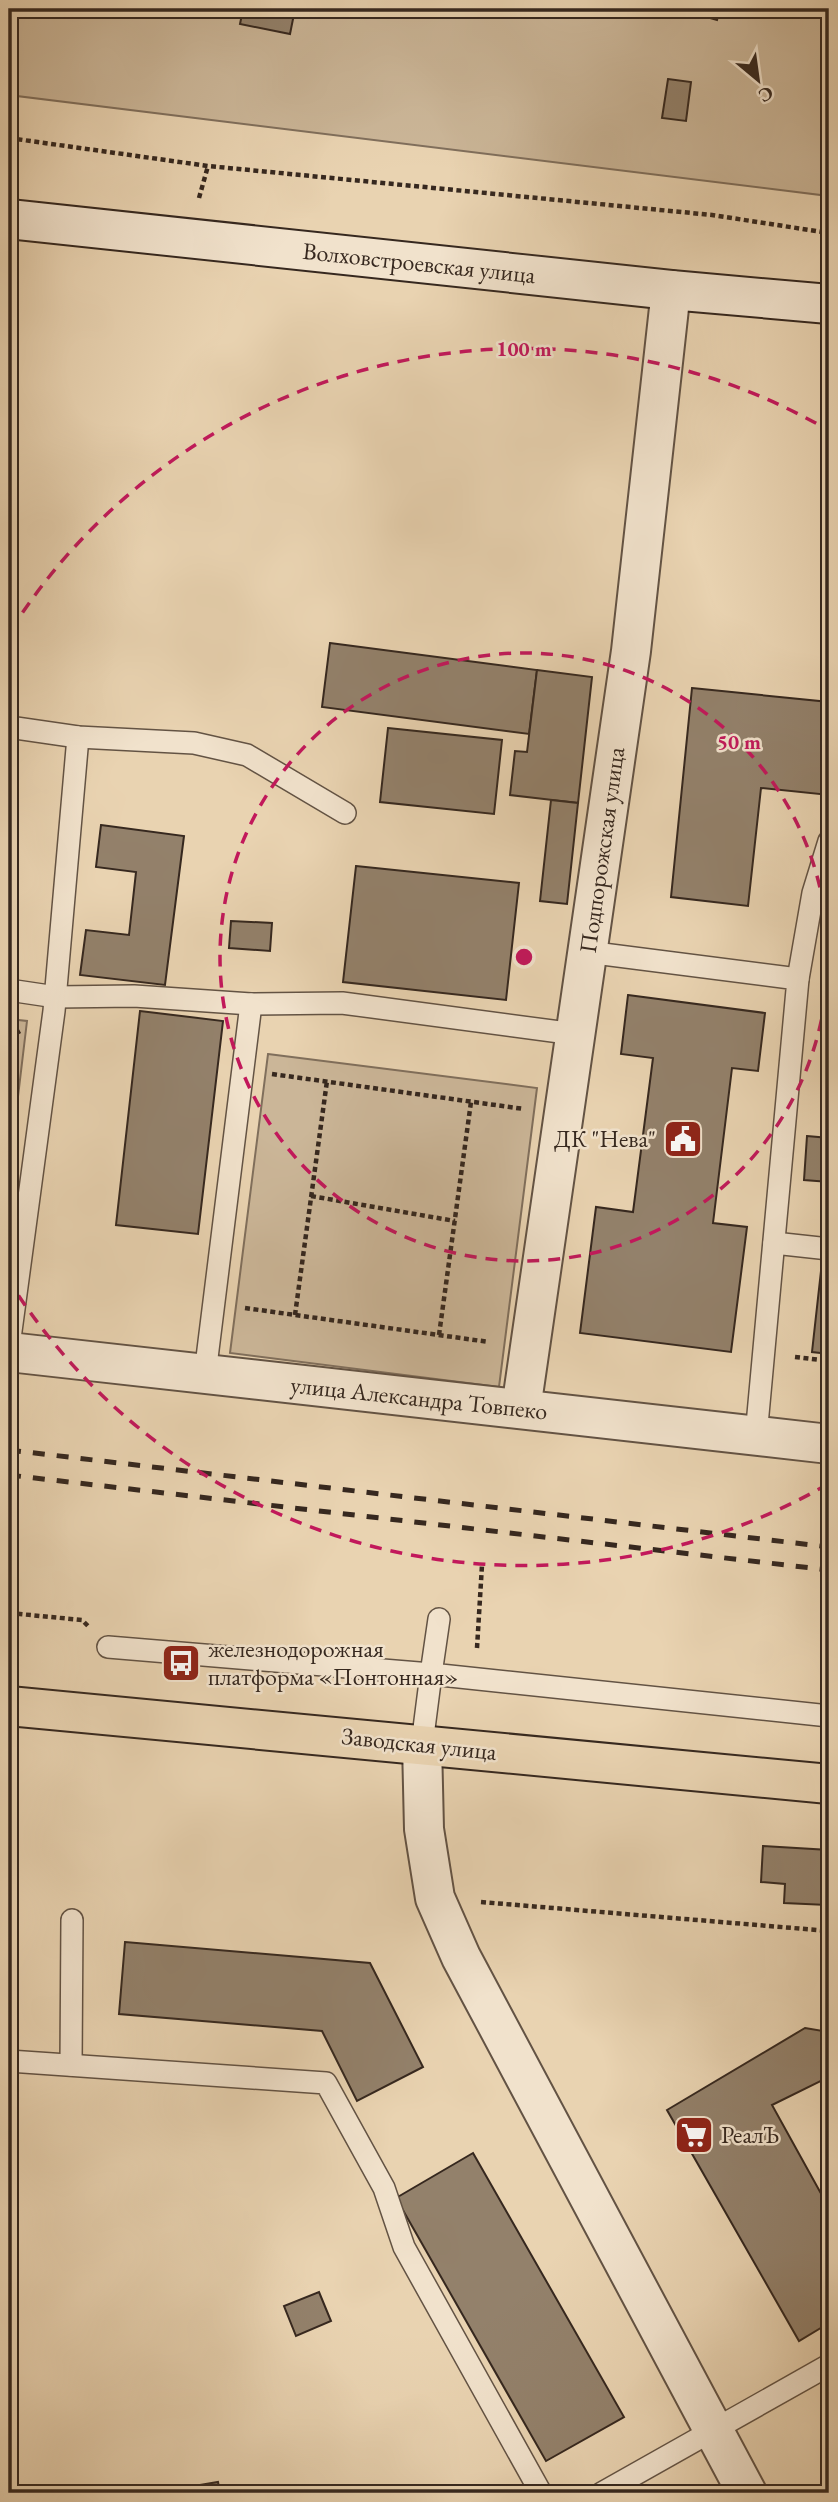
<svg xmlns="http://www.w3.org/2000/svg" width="838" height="2502" font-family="'EB Garamond',serif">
<rect width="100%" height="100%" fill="#e9d3b1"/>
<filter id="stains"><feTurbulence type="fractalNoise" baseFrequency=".00286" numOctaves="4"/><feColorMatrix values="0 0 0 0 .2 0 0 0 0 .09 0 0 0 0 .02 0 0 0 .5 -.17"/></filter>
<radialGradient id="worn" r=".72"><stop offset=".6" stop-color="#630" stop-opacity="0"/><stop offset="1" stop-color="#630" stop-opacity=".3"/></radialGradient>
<g fill="#cbb698" stroke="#806f5c" stroke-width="2">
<polygon points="9,9 829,9 829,196 9,95"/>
<polygon points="9,1019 27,1021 9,1172"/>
<polygon points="268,1054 537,1088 499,1387 230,1353"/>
</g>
<g fill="#93816b" stroke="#36281f" stroke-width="2">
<polygon points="243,9 295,9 290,34 240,24"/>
<polygon points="679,9 720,9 717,20"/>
<polygon points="668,79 691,82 686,121 662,118"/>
<polygon points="330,643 537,670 529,734 322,707"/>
<polygon points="537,670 592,677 578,803 510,795 515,751 527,752"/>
<polygon points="692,688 829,702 829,795 761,788 748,906 671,897"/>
<polygon points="388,728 502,740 494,814 380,802"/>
<polygon points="551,800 578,803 567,904 540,901"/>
<polygon points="101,825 184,836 165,985 80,975 86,930 129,935 136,872 96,867"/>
<polygon points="356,866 519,883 506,1000 343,982"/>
<polygon points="231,921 272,923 270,951 229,948"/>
<polygon points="628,995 765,1013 758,1071 732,1068 713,1223 747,1227 731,1352 580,1333 596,1207 633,1212 653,1058 621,1054"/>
<polygon points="140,1011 223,1021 198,1234 116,1225"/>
<polygon points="807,1136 829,1138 829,1182 804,1180"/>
<polygon points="822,1262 829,1262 829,1354 812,1352"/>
<polygon points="763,1846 829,1850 827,1905 784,1903 785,1884 761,1882"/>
<polygon points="125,1942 370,1963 423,2067 357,2101 322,2031 119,2014"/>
<polygon points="805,2028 829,2032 829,2077 772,2105 829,2208 829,2323 799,2341 667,2110"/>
<polygon points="473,2153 624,2417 546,2461 396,2198"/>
<polygon points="319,2292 331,2321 296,2336 284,2306"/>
<polygon points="218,2482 220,2493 164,2493 164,2491"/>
</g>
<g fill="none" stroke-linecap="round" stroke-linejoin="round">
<g stroke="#635344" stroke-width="24">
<g id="lane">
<polyline points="9,727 78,737 194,743 247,755 345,813"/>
<polyline points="587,952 798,979 756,1436"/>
<polyline points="798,979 813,893 829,841"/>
<polyline points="9,990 56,997 134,996 251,1004 205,1374"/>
<polyline points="251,1004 342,1003 575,1034"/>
<polyline points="774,1243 829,1249"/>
<polyline points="9,1346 54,1011 78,737"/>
<polyline points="439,1619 431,1674 829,1716"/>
<polyline points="108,1647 431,1674 422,1744"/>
<polyline points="9,2061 326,2083 384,2188 404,2247 541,2493"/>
<polyline points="71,2065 72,1920"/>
<polyline points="602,2493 829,2365"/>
</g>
</g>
<g stroke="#635344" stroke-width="42">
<g id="street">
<polyline points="9,1352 829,1444"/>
<polyline points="521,1409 631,651 671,290"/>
<polyline points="422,1744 424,1829 435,1898 461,1957 747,2493"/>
</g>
</g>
<g stroke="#36281f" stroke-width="42">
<polyline id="secondary" points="9,219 671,290 829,304"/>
</g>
<g stroke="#36281f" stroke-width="42">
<polyline id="primary" points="9,1706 829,1784"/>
</g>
<g stroke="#36281f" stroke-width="4.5" stroke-dasharray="5 3.5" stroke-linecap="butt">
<polyline points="9,138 208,166 712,215 829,233"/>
<polyline points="199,198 208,166"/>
<polyline points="9,1037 20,1031"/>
<polyline points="272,1074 524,1109"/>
<polyline points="311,1196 455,1221"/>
<polyline points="245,1308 489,1342"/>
<polyline points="295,1315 327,1081"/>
<polyline points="439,1335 471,1102"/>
<polyline points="795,1357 829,1361"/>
<polyline points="9,1613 82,1620 88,1626"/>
<polyline points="477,1648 482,1565"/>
<polyline points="481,1902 829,1931"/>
</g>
<use href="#lane" stroke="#f1e2cc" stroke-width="21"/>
<use href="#street" stroke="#f1e2cc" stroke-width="38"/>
<use href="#secondary" stroke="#f1e2cc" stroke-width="38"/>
<use href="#primary" stroke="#e9d3b1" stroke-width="38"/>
<g stroke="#36281f" stroke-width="5" stroke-dasharray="12 12" stroke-linecap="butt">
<polyline points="9,1450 829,1547"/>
<polyline points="9,1475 829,1570"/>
</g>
</g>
<g fill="none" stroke="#c2185b" stroke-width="3.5" stroke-dasharray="12 9">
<circle cx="524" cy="957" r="304"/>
<path d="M828 1484A608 608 0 0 1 11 1284M11 630A608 608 0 0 1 828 430"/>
</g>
<defs>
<g id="civic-square" transform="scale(2.0125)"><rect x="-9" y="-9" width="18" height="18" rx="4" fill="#8f2418" stroke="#f1e2cc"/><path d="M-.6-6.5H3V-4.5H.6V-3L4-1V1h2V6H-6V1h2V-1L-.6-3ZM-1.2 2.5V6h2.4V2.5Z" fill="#fff"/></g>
<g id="bus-square" transform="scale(2.0125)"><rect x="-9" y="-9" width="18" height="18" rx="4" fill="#8f2418" stroke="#f1e2cc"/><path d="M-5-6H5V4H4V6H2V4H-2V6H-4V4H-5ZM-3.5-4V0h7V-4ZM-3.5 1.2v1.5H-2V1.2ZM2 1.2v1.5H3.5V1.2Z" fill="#fff"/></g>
<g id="supermarket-square" transform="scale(2.0125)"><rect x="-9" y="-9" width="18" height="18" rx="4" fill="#8f2418" stroke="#f1e2cc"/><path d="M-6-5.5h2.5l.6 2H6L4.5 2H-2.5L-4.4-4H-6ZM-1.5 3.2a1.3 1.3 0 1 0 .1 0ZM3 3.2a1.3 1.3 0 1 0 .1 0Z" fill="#fff"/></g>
</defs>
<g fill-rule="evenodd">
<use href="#civic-square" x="683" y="1139"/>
<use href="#bus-square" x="181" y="1663"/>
<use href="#supermarket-square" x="694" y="2135"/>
</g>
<g text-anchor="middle" stroke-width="5" stroke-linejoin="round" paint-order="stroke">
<g font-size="24" fill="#36281f" stroke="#f1e2cc">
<text transform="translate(419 263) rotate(6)" y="8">Волховстроевская улица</text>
<text transform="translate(602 850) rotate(-82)" y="8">Подпорожская улица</text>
<text transform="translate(419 1398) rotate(6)" y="8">улица Александра Товпеко</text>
<text transform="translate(419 1744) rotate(6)" y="8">Заводская улица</text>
</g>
<g font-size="24" fill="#36281f" stroke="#f1e2cc" text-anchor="start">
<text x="656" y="1147" text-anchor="end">ДК "Нева"</text>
<text x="208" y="1657">железнодорожная<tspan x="208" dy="28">платформа «Понтонная»</tspan></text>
<text x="721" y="2143">РеалЪ</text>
</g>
</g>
<circle cx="524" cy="957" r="10" fill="#c2185b" stroke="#f1e2cc" stroke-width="3.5"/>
<g font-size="21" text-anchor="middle" font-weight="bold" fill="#c2185b" stroke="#f1e2cc" stroke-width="5" stroke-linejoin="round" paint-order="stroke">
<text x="524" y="356">100 m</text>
<text x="739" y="749">50 m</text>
</g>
<rect width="838" height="2502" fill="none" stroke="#e9d3b1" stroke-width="35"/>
<rect x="10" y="10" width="817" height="2481" fill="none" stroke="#36281f" stroke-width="3.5"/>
<rect x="18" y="18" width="803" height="2467" fill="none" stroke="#36281f" stroke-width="2"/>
<g transform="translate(758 80) rotate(151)" stroke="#f1e2cc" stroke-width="5" paint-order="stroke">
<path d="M0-5L12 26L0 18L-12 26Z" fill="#36281f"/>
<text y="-10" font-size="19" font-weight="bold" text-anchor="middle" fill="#36281f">С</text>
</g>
<rect width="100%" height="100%" filter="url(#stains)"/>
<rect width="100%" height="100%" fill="url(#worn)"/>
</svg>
